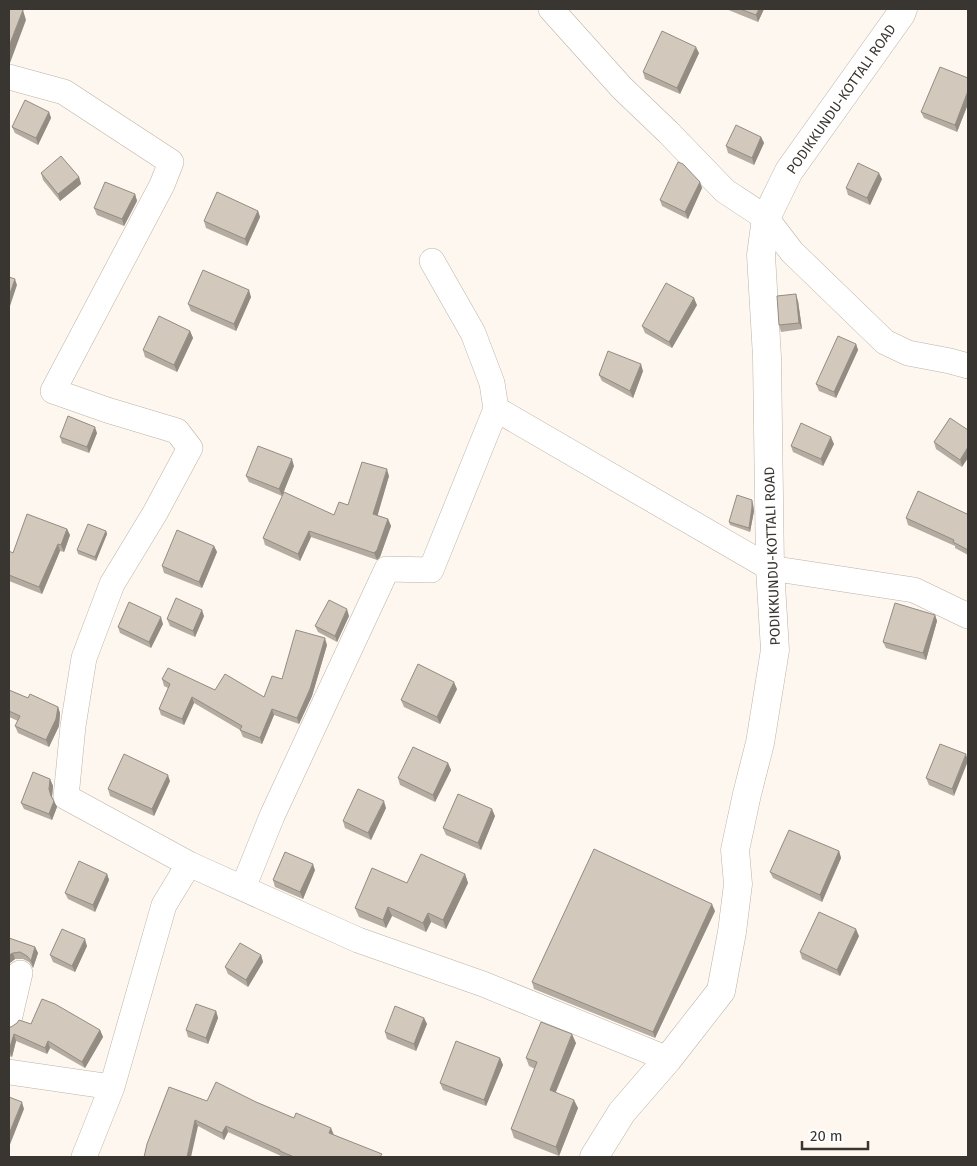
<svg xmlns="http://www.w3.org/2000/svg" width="977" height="1166" font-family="'Fira Sans',sans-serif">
	<rect width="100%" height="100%" fill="#fef7ef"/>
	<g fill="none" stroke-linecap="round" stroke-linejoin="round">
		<!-- minor casing -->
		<g stroke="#bdb2a6" stroke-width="26">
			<path id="minor" d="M 551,9 L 622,88 L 668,132 L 725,191 L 766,218 L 792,252 L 885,342 L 908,353 L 950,361 L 968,366
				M 9,77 L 64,92 L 171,162 L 162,185 L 53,391 L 107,410 L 177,431 L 190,448 L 155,513 L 112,584 L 84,658 L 73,726 L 66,797 L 189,864
				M 496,409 L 770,568 L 914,590 L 968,616
				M 243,888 L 272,816 L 387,569 L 431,570 L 496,409 L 492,383 L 473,333 L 432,261
				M 9,1020 L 20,973
				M 9,1072 L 112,1087
				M 84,1157 L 112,1087 L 164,905 L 189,864 L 358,940 L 483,984 L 668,1059"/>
		</g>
		<!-- secondary casing -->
		<g stroke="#bdb2a6" stroke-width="29">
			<path id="secondary" d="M 594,1157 L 622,1112 L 668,1059 L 721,991 L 732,932 L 738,884 L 735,850 L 747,794 L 760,743 L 775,650 L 770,568 L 767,357 L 761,255 L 766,218 L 789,171 L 901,14 L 903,9"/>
		</g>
		<!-- minor -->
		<use href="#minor" stroke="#fff" stroke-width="25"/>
		<!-- secondary -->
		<use href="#secondary" stroke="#fff" stroke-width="28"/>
	</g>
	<!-- wall -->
	<path fill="#b5aca1" d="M 726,9 L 764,9 L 758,22 Z
		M 699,53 L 680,94 L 645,79 L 643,72 Z
		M 968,78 L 968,104 L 957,132 L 924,118 L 921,112 Z
		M 49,112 L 51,118 L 38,145 L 15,133 L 12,127 Z
		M 761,137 L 764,143 L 754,165 L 728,153 L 726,146 Z
		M 41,173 L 79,177 L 81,184 L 60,201 L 43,180 Z
		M 882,179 L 870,205 L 848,195 L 846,188 Z
		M 700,182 L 702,188 L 688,219 L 662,206 L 660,200 Z
		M 135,194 L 137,201 L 124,226 L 97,215 L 94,208 Z
		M 258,211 L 260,217 L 247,246 L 206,228 L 204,221 Z
		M 251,297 L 236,331 L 191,311 L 188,304 Z
		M 798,301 L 802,329 L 781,332 L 779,325 Z
		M 697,305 L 672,348 L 645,333 L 642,326 Z
		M 190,331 L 193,338 L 177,372 L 145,357 L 143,350 Z
		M 856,344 L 858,350 L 836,398 L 819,391 L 816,384 Z
		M 643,371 L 633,398 L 602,381 L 599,375 Z
		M 950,418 L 962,467 L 936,449 L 934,442 Z
		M 97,433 L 89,453 L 62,443 L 60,437 Z
		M 834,444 L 823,466 L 793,452 L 791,446 Z
		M 294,466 L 282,496 L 249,482 L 246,476 Z
		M 389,476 L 377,515 L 388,519 L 391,526 L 380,557 L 377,560 L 311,537 L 300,561 L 265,545 L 263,538 L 334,515 Z
		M 753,504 L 754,511 L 750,532 L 730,525 L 729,522 Z
		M 968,512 L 968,555 L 955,548 L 955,546 L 908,525 L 906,518 L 967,514 Z
		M 67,529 L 70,535 L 64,552 L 60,551 L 42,594 L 9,581 L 9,551 L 13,553 Z
		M 106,531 L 107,534 L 96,561 L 78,554 L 77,550 Z
		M 214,546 L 217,552 L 202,588 L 164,573 L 162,566 Z
		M 935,615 L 937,621 L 926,660 L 886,648 L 883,642 Z
		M 204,616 L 195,637 L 170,626 L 167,619 Z
		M 349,616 L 337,642 L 318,632 L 315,626 Z
		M 163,624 L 151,648 L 120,633 L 118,627 Z
		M 327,645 L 312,696 L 299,724 L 274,715 L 262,744 L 243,737 L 240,730 L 194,703 L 184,725 L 161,715 L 159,709 L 168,688 L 164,686 L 162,679 L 215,690 L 264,697 L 282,679 Z
		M 457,689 L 440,724 L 404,707 L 401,700 Z
		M 9,690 L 28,698 L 58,707 L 60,713 L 59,726 L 49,747 L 18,733 L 15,726 L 18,721 L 9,717 Z
		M 940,744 L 954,796 L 929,785 L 926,778 Z
		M 448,763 L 451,770 L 435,802 L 400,785 L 398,778 Z
		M 50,779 L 53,786 L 52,798 L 57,807 L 52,820 L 24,809 L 21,803 Z
		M 170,781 L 154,816 L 110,796 L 108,789 Z
		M 386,808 L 371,840 L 345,828 L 343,821 Z
		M 495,816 L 481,850 L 446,835 L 443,828 Z
		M 839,851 L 841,858 L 822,902 L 773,878 L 770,872 Z
		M 315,870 L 303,899 L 275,887 L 273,880 Z
		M 107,874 L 109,880 L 95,912 L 68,899 L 65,893 Z
		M 465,874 L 468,883 L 446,929 L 431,922 L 426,932 L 392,916 L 386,928 L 359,917 L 355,908 L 407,883 Z
		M 715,911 L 655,1038 L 534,989 L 532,982 Z
		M 859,936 L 840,976 L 802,959 L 800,952 Z
		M 9,938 L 35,947 L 38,953 L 33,968 L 29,962 L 23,959 L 15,959 L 10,963 Z
		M 87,946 L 75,972 L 53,962 L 50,955 Z
		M 261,955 L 263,962 L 248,987 L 228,974 L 225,967 Z
		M 216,1011 L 218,1018 L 208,1044 L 188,1037 L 186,1030 Z
		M 424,1018 L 427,1024 L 416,1051 L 387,1039 L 385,1032 Z
		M 31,1024 L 100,1030 L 103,1037 L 85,1068 L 50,1048 L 47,1054 L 16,1041 L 12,1057 L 9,1056 L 9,1027 Z
		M 576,1043 L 555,1092 L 578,1108 L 559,1156 L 514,1138 L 511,1129 L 535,1069 L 529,1066 L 526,1058 Z
		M 500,1058 L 503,1065 L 486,1106 L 443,1090 L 440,1083 Z
		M 207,1101 L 256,1102 L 334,1135 L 383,1157 L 282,1157 L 281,1156 L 228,1132 L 224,1140 L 198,1126 L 144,1157 Z"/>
	<!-- shaded-wall -->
	<path fill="#938c83" d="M 759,9 L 764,9 L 758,22 L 756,15 Z
		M 23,10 L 26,20 L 10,63 L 9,61 L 9,46 Z
		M 696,47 L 699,53 L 680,94 L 677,88 Z
		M 968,91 L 968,104 L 957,132 L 955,125 Z
		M 49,112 L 51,118 L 38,145 L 36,138 Z
		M 761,137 L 764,143 L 754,165 L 752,158 Z
		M 879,173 L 882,179 L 870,205 L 867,198 Z
		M 79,177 L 81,184 L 60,201 L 58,194 Z
		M 700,182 L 702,188 L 688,219 L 685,212 Z
		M 135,194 L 137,201 L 124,226 L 122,219 Z
		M 258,211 L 260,217 L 247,246 L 245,239 Z
		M 15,279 L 17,285 L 10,306 L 9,303 L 9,296 Z
		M 249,290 L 251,297 L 236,331 L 234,324 Z
		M 796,294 L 798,301 L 802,329 L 799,323 Z
		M 694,298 L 697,305 L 672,348 L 669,342 Z
		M 190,331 L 193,338 L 177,372 L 174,365 Z
		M 856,344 L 858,350 L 836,398 L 834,392 Z
		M 641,364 L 643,371 L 633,398 L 630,391 Z
		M 95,427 L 97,433 L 89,453 L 87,447 Z
		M 831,437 L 834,444 L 823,466 L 821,459 Z
		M 968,447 L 968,458 L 962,467 L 960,460 Z
		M 292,459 L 294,466 L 282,496 L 279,489 Z
		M 387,469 L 389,476 L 376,521 L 373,514 Z
		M 752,500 L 753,504 L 754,511 L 750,532 L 749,528 Z
		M 388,519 L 391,526 L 380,557 L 377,560 L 374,553 Z
		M 67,529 L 70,535 L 64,552 L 61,545 Z
		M 106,531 L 107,534 L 96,561 L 95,557 Z
		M 309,531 L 311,537 L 300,561 L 298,554 Z
		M 58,544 L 60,551 L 42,594 L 39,587 Z
		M 214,546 L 217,552 L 202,588 L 199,582 Z
		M 347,609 L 349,616 L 337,642 L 335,636 Z
		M 202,610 L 204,616 L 195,637 L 193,631 Z
		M 935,615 L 937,621 L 926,660 L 923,653 Z
		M 161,617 L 163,624 L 151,648 L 149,642 Z
		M 325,638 L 327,645 L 312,696 L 299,724 L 297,718 Z
		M 454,682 L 457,689 L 440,724 L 437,717 Z
		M 192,697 L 194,703 L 184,725 L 182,719 Z
		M 58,707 L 60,713 L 59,726 L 49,747 L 46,740 Z
		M 272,709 L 274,715 L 262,744 L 260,738 Z
		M 966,754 L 968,761 L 954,796 L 952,789 Z
		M 448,763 L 451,770 L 435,802 L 433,795 Z
		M 168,775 L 170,781 L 154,816 L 152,809 Z
		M 50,779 L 53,786 L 52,796 L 53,803 L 49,789 Z
		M 54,801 L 57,807 L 52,820 L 49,814 Z
		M 384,801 L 386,808 L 371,840 L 368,833 Z
		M 492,809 L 495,816 L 481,850 L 478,843 Z
		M 839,851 L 841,858 L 822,902 L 820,895 Z
		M 313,864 L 315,870 L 303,899 L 300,892 Z
		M 107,874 L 109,880 L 95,912 L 93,905 Z
		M 465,874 L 468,883 L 446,929 L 443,920 Z
		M 712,904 L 715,911 L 655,1038 L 653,1032 Z
		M 388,907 L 392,916 L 386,928 L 383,920 Z
		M 428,913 L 431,922 L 426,932 L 423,923 Z
		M 856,929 L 859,936 L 840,976 L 837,970 Z
		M 85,939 L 87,946 L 75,972 L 72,966 Z
		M 35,947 L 38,953 L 33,968 L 31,961 Z
		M 13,953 L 15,959 L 10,963 L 9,965 L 9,955 Z
		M 261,955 L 263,962 L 248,987 L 246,980 Z
		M 216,1011 L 218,1018 L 208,1044 L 206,1038 Z
		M 424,1018 L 427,1024 L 416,1051 L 414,1044 Z
		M 100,1030 L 103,1037 L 85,1068 L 82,1062 Z
		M 14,1034 L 16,1041 L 12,1057 L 9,1050 Z
		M 572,1034 L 576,1043 L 553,1099 L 550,1090 Z
		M 48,1041 L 50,1048 L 47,1054 L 45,1048 Z
		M 500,1058 L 503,1065 L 486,1106 L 484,1100 Z
		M 574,1100 L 578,1108 L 559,1156 L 556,1147 Z
		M 22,1102 L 24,1109 L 9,1147 L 9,1134 Z
		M 195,1120 L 198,1126 L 191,1157 L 187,1157 Z
		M 226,1126 L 228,1132 L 224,1140 L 222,1133 Z
		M 331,1128 L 334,1135 L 329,1133 Z"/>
	<!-- building -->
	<path fill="#d2c8bb" stroke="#938c83" d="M 9,9 L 20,9 L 23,10 L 9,46 Z
		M 740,9 L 759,9 L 756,15 Z
		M 662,31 L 696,47 L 677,88 L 643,72 Z
		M 940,67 L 968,78 L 968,91 L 955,125 L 921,112 Z
		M 25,100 L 49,112 L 36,138 L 12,127 Z
		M 736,125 L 761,137 L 752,158 L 726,146 Z
		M 61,156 L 79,177 L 58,194 L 41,173 Z
		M 678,162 L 683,164 L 700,182 L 685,212 L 660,200 Z
		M 858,163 L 879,173 L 867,198 L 846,188 Z
		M 105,182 L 135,194 L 122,219 L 94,208 Z
		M 217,192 L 258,211 L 245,239 L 204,221 Z
		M 203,270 L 249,290 L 234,324 L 188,304 Z
		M 9,277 L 15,279 L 9,296 Z
		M 666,283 L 694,298 L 669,342 L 642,326 Z
		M 796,294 L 799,323 L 779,325 L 777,296 Z
		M 159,316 L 190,331 L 174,365 L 143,350 Z
		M 838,336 L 856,344 L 834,392 L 816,384 Z
		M 608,351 L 641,364 L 630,391 L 599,375 Z
		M 68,416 L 95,427 L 87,447 L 60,437 Z
		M 950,418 L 968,430 L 968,447 L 960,460 L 934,442 Z
		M 801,423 L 831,437 L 821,459 L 791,446 Z
		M 258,446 L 292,459 L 279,489 L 246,476 Z
		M 362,462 L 387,469 L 373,514 L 388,519 L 377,550 L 374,553 L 309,531 L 298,554 L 263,538 L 284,492 L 334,515 L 339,502 L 348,505 Z
		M 918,491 L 967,514 L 968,512 L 968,550 L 953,542 L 954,540 L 906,518 Z
		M 737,495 L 752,500 L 752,507 L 749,528 L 729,522 Z
		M 27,514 L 67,529 L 61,545 L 58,544 L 39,587 L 9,575 L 9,551 L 13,553 Z
		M 88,524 L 106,531 L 95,557 L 77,550 Z
		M 177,530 L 214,546 L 199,582 L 162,566 Z
		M 176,598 L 202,610 L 193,631 L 167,619 Z
		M 329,600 L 347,609 L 335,636 L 315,626 Z
		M 129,602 L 161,617 L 149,642 L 118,627 Z
		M 895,603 L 935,615 L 923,653 L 883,642 Z
		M 296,630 L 325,638 L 310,689 L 297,718 L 272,709 L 260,738 L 240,730 L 242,726 L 192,697 L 182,719 L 159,709 L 170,684 L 162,679 L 168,668 L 215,690 L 225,674 L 264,697 L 272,676 L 282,679 Z
		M 418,664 L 454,682 L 437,717 L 401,700 Z
		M 9,690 L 28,698 L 30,694 L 58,707 L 56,719 L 46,740 L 15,726 L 20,716 L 9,711 Z
		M 940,744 L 966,754 L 952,789 L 926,778 Z
		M 413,747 L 448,763 L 433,795 L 398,778 Z
		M 124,754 L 168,775 L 152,809 L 108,789 Z
		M 33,772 L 50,779 L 49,789 L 51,796 L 54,801 L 49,814 L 21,803 Z
		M 358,789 L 384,801 L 368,833 L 343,821 Z
		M 458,794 L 492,809 L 478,843 L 443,828 Z
		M 789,830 L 839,851 L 820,895 L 770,872 Z
		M 594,849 L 712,904 L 653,1032 L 532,982 Z
		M 285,852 L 313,864 L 300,892 L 273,880 Z
		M 421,854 L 465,874 L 443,920 L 428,913 L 423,923 L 388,907 L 383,920 L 355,908 L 372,868 L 407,883 Z
		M 79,861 L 107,874 L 93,905 L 65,893 Z
		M 819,912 L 856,929 L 837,970 L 800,952 Z
		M 62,929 L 85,939 L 72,966 L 50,955 Z
		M 9,938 L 35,947 L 31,961 L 27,956 L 20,952 L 13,953 L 9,955 Z
		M 240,943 L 261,955 L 246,980 L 225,967 Z
		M 42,999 L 55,1004 L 100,1030 L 82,1062 L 48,1041 L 45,1048 L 14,1034 L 9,1050 L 9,1027 L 11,1027 L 17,1023 L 19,1020 L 31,1024 Z
		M 196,1004 L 216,1011 L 206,1038 L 186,1030 Z
		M 395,1006 L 424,1018 L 414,1044 L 385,1032 Z
		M 541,1022 L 572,1034 L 550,1090 L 574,1100 L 556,1147 L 511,1129 L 537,1062 L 526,1058 Z
		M 456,1041 L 500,1058 L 484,1100 L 440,1083 Z
		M 216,1082 L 256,1102 L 294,1118 L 296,1113 L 331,1128 L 329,1133 L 382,1154 L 380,1157 L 294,1157 L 280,1151 L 280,1150 L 226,1126 L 222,1133 L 195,1120 L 187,1157 L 144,1157 L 147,1144 L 169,1087 L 207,1101 Z
		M 9,1097 L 22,1102 L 9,1134 Z"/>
	<g text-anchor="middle" stroke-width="4" stroke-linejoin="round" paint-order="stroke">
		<!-- street labels -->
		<g font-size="14" fill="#393530" stroke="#fff">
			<text transform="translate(841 99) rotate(-55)" y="5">PODIKKUNDU-KOTTALI ROAD</text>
			<text transform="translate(772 556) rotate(-92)" y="5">PODIKKUNDU-KOTTALI ROAD</text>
		</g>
	</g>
	<!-- border -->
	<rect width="977" height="1166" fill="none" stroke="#393530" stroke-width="20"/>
	<!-- scale -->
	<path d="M802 1141v8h66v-8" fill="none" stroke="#393530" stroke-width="2.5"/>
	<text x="810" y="1141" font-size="15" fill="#393530" stroke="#ffffff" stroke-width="4" paint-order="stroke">20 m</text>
</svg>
